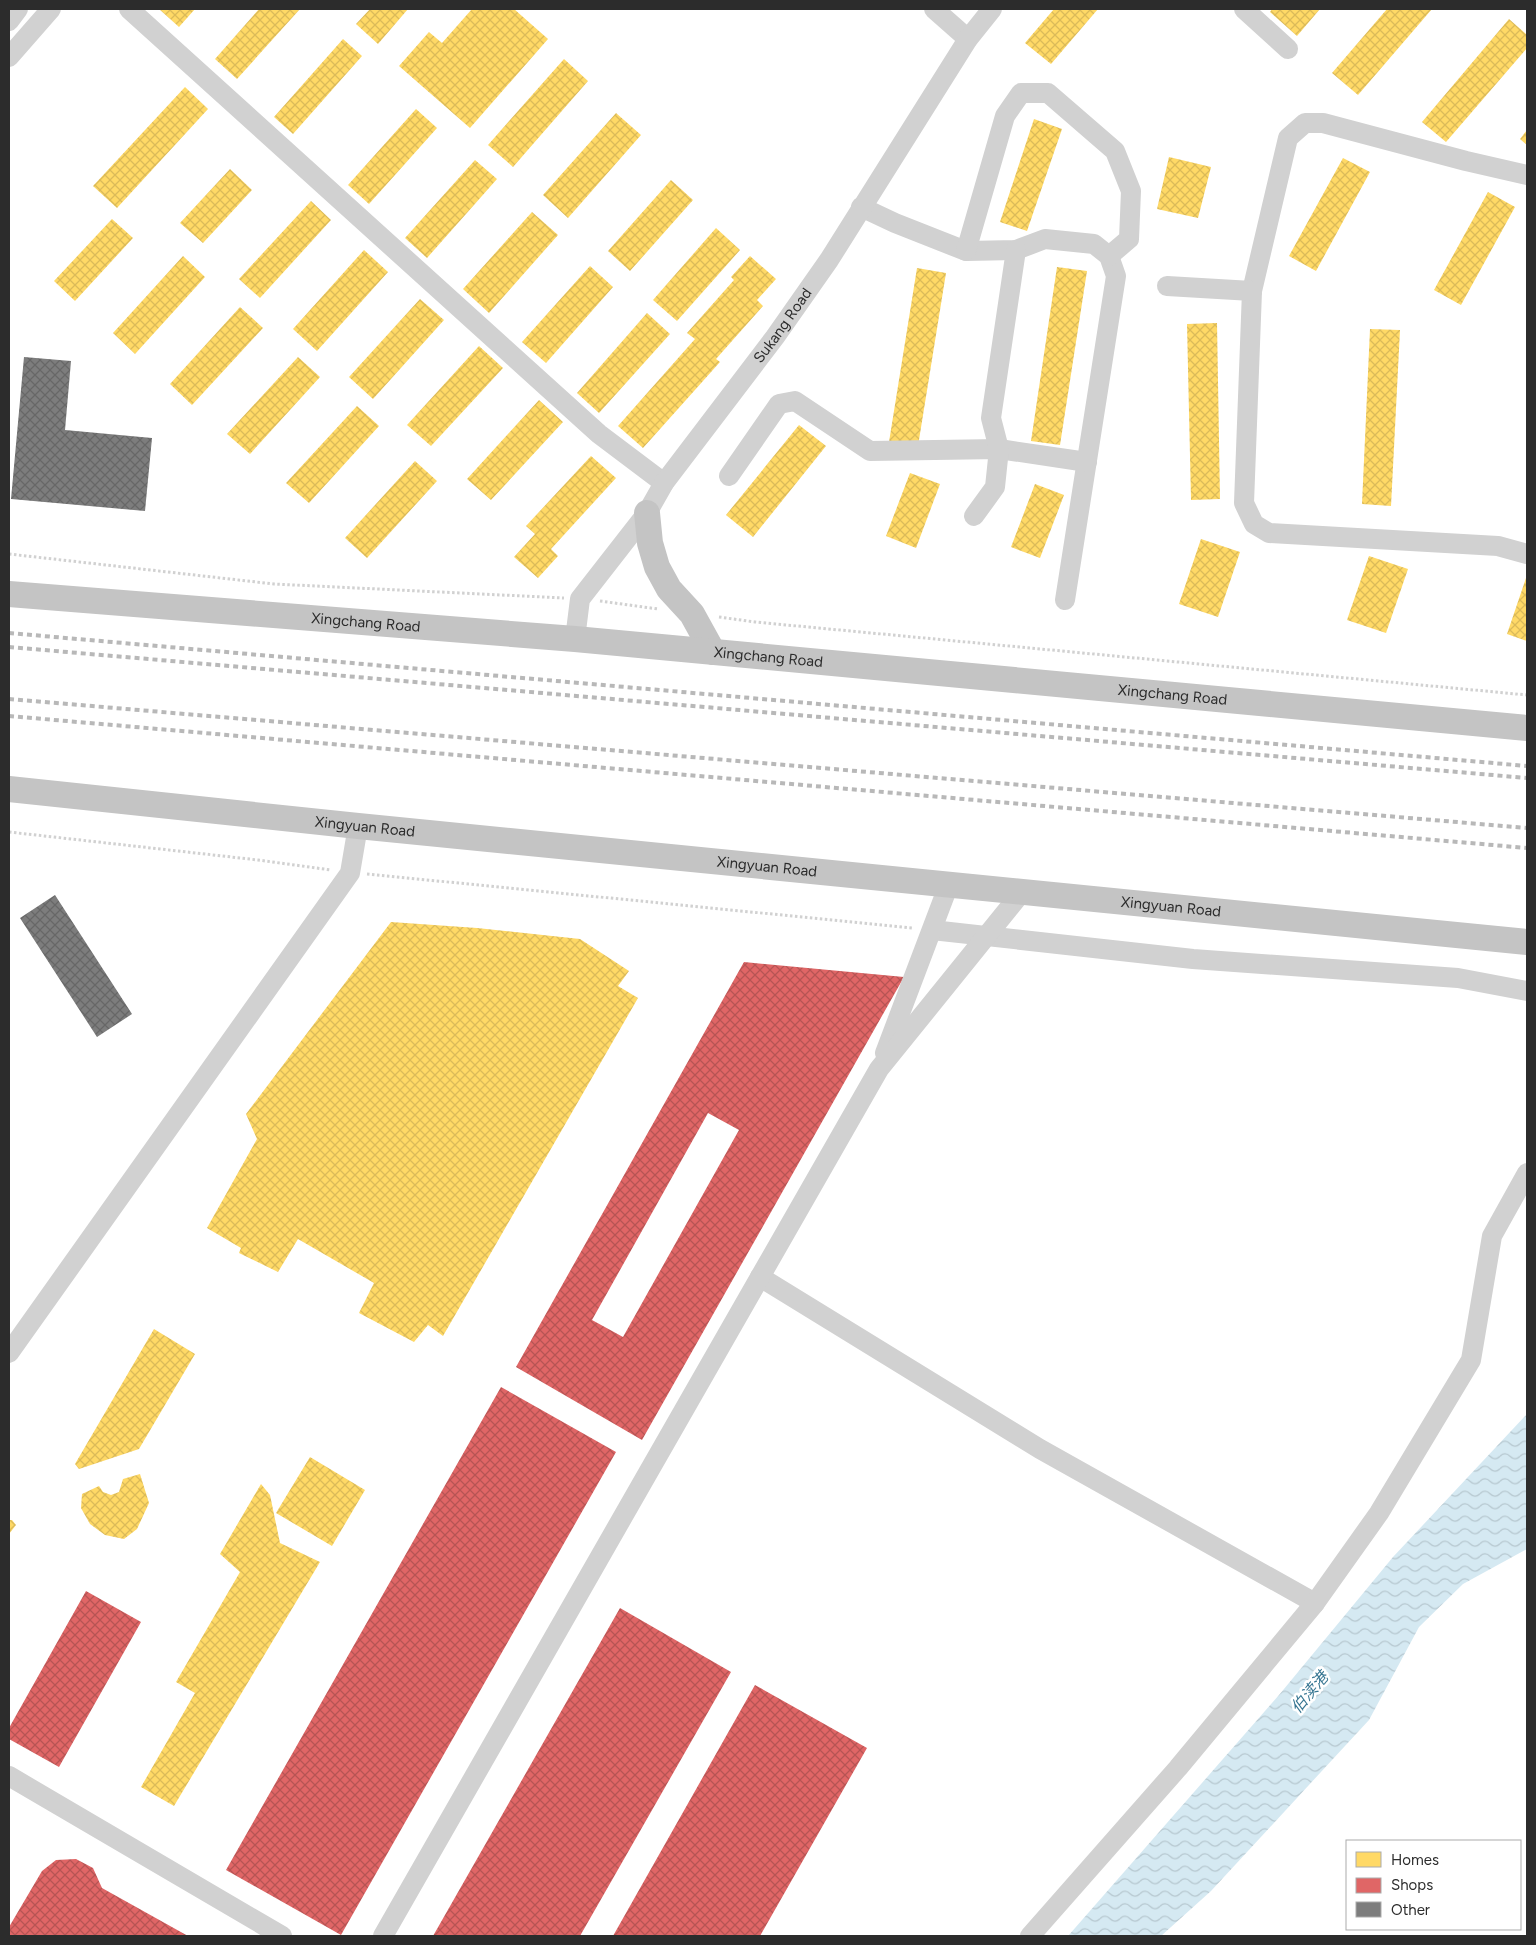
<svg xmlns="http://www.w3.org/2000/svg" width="1536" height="1945" font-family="Figtree,'Noto Sans SC',sans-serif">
	<defs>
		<pattern id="water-waves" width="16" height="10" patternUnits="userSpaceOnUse" patternTransform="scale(1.25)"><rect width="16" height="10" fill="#d5e9f2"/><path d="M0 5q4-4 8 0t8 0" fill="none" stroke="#b7c8d0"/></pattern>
		<pattern id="homes-cross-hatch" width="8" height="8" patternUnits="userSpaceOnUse" patternTransform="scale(1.25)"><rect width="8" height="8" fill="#ffd966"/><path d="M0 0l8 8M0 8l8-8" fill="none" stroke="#dbba59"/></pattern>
		<pattern id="shops-cross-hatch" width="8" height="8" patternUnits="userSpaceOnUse" patternTransform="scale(1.25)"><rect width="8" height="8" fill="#e06666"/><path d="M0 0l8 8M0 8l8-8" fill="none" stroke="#b65454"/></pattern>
		<pattern id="building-cross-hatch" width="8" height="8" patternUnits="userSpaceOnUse" patternTransform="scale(1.25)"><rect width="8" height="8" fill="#7d7d7d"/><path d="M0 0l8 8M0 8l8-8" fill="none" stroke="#676767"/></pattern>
	</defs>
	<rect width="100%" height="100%" fill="#fff"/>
	<!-- water -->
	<path fill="url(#water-waves)" d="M 1527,1414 L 1527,1549 L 1463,1584 L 1419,1627 L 1369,1720 L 1211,1891 L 1161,1936 L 1068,1936 L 1279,1695 L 1393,1557 Z"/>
	<!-- homes -->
	<path fill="url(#homes-cross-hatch)" d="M 159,9 L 195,9 L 179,27 Z
		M 259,9 L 300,9 L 237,79 L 215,59 Z
		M 370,9 L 408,9 L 378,44 L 356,24 Z
		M 472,9 L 514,9 L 548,39 L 470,128 L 399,66 L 429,32 L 442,43 Z
		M 1054,9 L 1098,9 L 1051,64 L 1025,43 Z
		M 1272,9 L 1320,9 L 1297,36 L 1270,12 Z
		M 1387,9 L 1432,9 L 1358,95 L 1332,73 Z
		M 1509,19 L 1527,35 L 1527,48 L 1446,142 L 1422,122 Z
		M 343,39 L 362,56 L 293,134 L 274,117 Z
		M 564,59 L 588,81 L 513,167 L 488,145 Z
		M 185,87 L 208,109 L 117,208 L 93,186 Z
		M 416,109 L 437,128 L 369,204 L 348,185 Z
		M 616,113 L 641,135 L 568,218 L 543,195 Z
		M 1034,119 L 1062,129 L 1027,231 L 1000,222 Z
		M 1527,130 L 1527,145 L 1520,139 Z
		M 1169,157 L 1211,167 L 1198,218 L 1157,209 Z
		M 1343,158 L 1370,172 L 1316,271 L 1289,256 Z
		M 475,160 L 497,179 L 427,258 L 405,238 Z
		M 230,169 L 252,190 L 203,243 L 180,223 Z
		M 671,180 L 693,200 L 630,271 L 608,251 Z
		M 1488,192 L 1515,207 L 1461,305 L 1434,290 Z
		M 311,201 L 331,220 L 260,298 L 239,279 Z
		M 532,212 L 558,235 L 489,313 L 463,289 Z
		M 112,219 L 133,238 L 75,301 L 54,281 Z
		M 716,228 L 740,250 L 677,321 L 653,300 Z
		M 364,250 L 388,272 L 317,351 L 293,329 Z
		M 183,256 L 205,277 L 135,354 L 113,333 Z
		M 750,256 L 776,279 L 757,300 L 763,306 L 716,359 L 720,362 L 643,448 L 618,426 L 695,339 L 687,333 L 734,280 L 731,277 Z
		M 590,266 L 613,287 L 546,363 L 522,342 Z
		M 1057,267 L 1087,271 L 1060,445 L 1031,441 Z
		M 917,268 L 946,273 L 918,446 L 889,442 Z
		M 420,299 L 444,320 L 373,399 L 349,377 Z
		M 240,307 L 263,328 L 192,405 L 170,384 Z
		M 647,313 L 670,334 L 599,413 L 577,393 Z
		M 1217,323 L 1220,499 L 1191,500 L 1187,324 Z
		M 1370,329 L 1400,330 L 1391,506 L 1362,504 Z
		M 479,346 L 503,368 L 431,446 L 407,425 Z
		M 298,357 L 320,377 L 250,454 L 227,434 Z
		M 539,400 L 563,422 L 491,500 L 467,479 Z
		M 357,406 L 379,426 L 309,503 L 286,483 Z
		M 799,425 L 826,446 L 753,537 L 726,515 Z
		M 591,456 L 616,478 L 551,549 L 558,556 L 538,578 L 514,557 L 535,534 L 526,526 Z
		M 415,461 L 437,481 L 367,558 L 345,538 Z
		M 910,473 L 940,484 L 916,548 L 886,536 Z
		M 1035,484 L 1064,495 L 1040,558 L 1011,547 Z
		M 1201,539 L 1240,552 L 1218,617 L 1179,604 Z
		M 1369,556 L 1408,569 L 1386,633 L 1347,620 Z
		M 1527,575 L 1527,641 L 1507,634 Z
		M 391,922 L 477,928 L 580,939 L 629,971 L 618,986 L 638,998 L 443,1336 L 428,1325 L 414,1342 L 359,1313 L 374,1283 L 298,1239 L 278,1272 L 239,1253 L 241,1248 L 207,1228 L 257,1139 L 246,1114 Z
		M 154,1329 L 195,1354 L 139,1449 L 79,1469 L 75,1464 Z
		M 310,1457 L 365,1490 L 332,1546 L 276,1513 Z
		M 140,1474 L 149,1503 L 137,1529 L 124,1539 L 105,1535 L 90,1524 L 81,1508 L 82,1494 L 99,1486 L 103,1492 L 111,1495 L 119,1492 L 123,1479 Z
		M 261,1484 L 270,1495 L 280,1543 L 320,1562 L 174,1806 L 141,1787 L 195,1693 L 176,1682 L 240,1572 L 220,1554 Z
		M 9,1520 L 12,1520 L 16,1525 L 9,1534 Z"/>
	<!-- shops -->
	<path fill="url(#shops-cross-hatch)" fill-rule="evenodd" d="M 744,962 L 904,977 L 642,1440 L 516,1367 ZM 708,1113 L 739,1130 L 623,1337 L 592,1320 Z
		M 501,1387 L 616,1452 L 341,1935 L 226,1870 Z
		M 86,1591 L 141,1622 L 59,1767 L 9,1739 L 9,1728 Z
		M 620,1608 L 731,1672 L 580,1936 L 433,1936 Z
		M 755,1685 L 867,1748 L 760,1936 L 613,1936 Z
		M 76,1859 L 93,1868 L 102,1888 L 188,1936 L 9,1936 L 9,1927 L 42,1871 L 56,1860 Z"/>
	<!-- building -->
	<path fill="url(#building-cross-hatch)" d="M 24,357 L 71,361 L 65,430 L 152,438 L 145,511 L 11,499 Z
		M 55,895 L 132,1014 L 97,1037 L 20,918 Z"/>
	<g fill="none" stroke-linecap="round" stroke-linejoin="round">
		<!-- path -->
		<path stroke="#d1d1d1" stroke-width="3" stroke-dasharray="2.5 2.5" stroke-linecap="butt" d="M 9,554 L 274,584 L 564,598
			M 600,601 L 658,609
			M 719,617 L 755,622 L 1527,695
			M 9,832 L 258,860 L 331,870
			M 367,874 L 913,928"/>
		<!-- minor -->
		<g stroke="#d1d1d1" stroke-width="20">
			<path d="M 129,9 L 599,434 L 664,483"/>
			<path d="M 934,9 L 968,39"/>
			<path d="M 1244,9 L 1288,49"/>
			<path d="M 9,21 L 18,9"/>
			<path d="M 9,57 L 51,9"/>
			<path d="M 1527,175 L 1466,161 L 1323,123 L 1305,123 L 1288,138 L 1252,291 L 1244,503 L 1254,524 L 1269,533 L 1498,546 L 1527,554"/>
			<path d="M 861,207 L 895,223 L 966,251 L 1016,250 L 1045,239 L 1094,244 L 1109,256 L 1116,276 L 1065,600"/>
			<path d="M 966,251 L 1005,116 L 1021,93 L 1048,93 L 1115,151 L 1131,191 L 1129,239 L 1109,256"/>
			<path d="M 1167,286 L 1252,291"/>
			<path d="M 729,476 L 779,404 L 795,401 L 870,451 L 999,449 L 1087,462"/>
			<path d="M 974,516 L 995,487 L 999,449 L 991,418 L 1016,250"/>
			<path id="s1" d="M 575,639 L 580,599 L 647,513 L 664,483 L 775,337 L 829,260 L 968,39 L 992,9"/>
			<path d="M 932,930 L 1193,959 L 1458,978 L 1527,991"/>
			<path d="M 885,1053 L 949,884"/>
			<path d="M 760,1277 L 1040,1449 L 1315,1603"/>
			<path d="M 9,1353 L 350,873 L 358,826"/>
			<path d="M 9,1776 L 282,1936"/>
			<path d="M 383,1936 L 879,1069 L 1022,892"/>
			<path d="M 1030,1936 L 1178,1768 L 1315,1603 L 1379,1513 L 1471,1360 L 1492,1236 L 1527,1173"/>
		</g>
		<!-- major -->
		<g stroke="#c4c4c4" stroke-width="26">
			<path d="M 647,513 L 650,543 L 657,567 L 669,589 L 692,614 L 713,652"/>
			<path id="s2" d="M 9,594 L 575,639 L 1527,728"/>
			<path id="s3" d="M 9,789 L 358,826 L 1527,942"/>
		</g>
		<!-- rail -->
		<path stroke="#b8b8b8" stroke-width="4" stroke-dasharray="5 4" stroke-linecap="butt" d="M 9,633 L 1527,766
			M 9,647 L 1527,778
			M 9,699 L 1527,828
			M 9,716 L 1527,848"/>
	</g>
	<g text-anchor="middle" stroke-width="5" stroke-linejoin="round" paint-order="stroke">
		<!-- street labels -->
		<g font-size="15" fill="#2c2c2c" stroke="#fff">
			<text dy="5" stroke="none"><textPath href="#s1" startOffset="381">Sukang Road</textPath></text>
			<text dy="5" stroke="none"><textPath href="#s2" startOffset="358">Xingchang Road</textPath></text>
			<text dy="5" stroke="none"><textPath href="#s2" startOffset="762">Xingchang Road</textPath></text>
			<text dy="5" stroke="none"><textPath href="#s2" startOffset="1168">Xingchang Road</textPath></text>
			<text dy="5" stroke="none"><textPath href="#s3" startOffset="358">Xingyuan Road</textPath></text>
			<text dy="5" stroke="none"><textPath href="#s3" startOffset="762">Xingyuan Road</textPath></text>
			<text dy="5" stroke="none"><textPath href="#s3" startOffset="1168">Xingyuan Road</textPath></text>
		</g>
		<!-- water labels -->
		<g font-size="16" font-style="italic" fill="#377692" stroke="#fff">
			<text transform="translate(1309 1692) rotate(-50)" y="6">伯渎港</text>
		</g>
	</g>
	<!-- border -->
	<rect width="1536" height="1945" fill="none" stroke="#2c2c2c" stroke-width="20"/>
	<!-- legend -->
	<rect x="1346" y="1840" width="175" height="90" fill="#ffffff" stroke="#ababab"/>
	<rect x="1356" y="1852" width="25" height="15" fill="#ffd966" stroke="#ababab"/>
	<text x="1391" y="1865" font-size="15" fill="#2c2c2c">Homes</text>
	<rect x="1356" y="1878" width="25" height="15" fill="#e06666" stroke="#ababab"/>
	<text x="1391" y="1890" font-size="15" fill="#2c2c2c">Shops</text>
	<rect x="1356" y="1902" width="25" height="15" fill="#7d7d7d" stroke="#ababab"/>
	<text x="1391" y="1915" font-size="15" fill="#2c2c2c">Other</text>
</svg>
